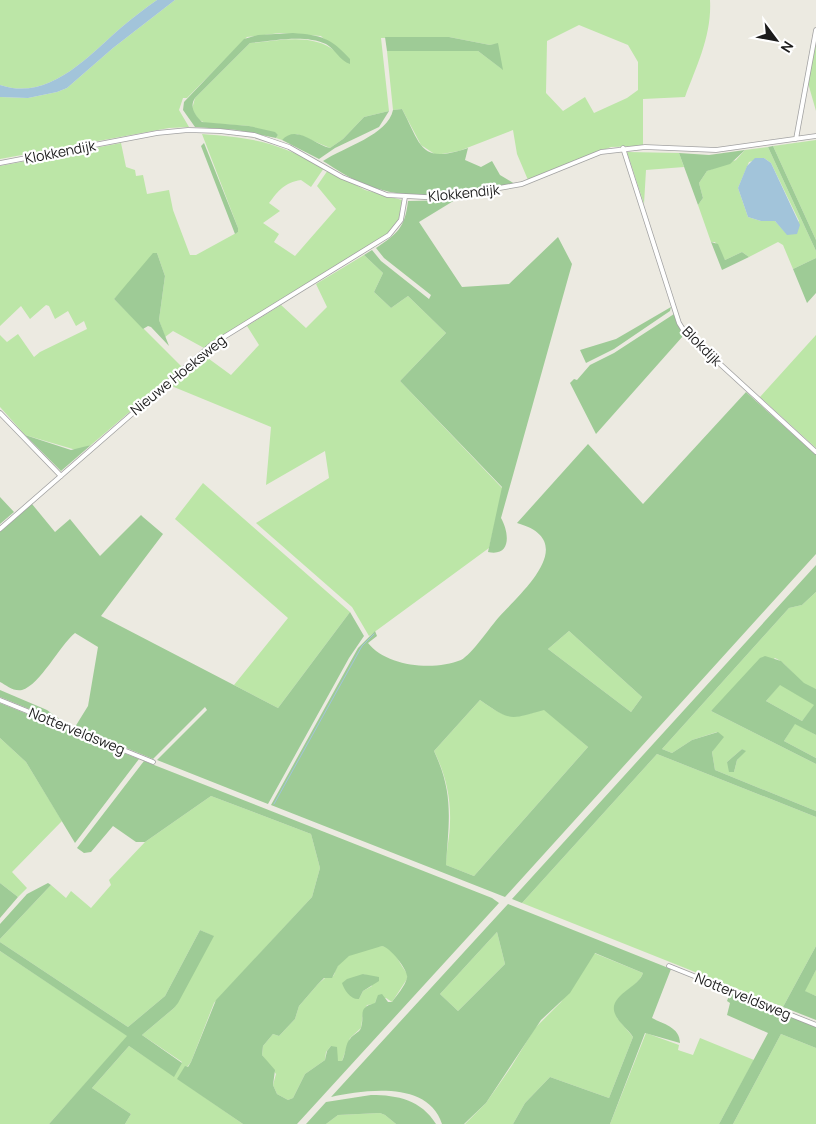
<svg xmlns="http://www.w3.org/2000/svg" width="816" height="1124" font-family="Manrope,sans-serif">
	<rect width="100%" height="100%" fill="#eceae1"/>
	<!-- grass -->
	<path fill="#bce6a7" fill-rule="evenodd" d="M 0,0 L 157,0 C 145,8 134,17 123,26 C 89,55 50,102 0,85 Z
		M 175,0 L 710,0 C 712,35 697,65 685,97 L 643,99 L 643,146 L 611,147 L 528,180 L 517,154 L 513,130 L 459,151 L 436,155 L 421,145 L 402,109 L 393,110 L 387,51 L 478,51 L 502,69 L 497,44 L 490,45 L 449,37 L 381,38 L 389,111 L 364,117 L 343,139 L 330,148 L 297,134 L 282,140 L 276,138 L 278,135 L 249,126 L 205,123 L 198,119 L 192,109 L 195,98 L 250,43 C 279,41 313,32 336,52 L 321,36 L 280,33 L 247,37 L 187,98 L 183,98 L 179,110 L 189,127 L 169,128 L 0,159 L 0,97 L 28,98 L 57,92 L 67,88 L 113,48 ZM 579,25 L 628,45 L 638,62 L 638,90 L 627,98 L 594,113 L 585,97 L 563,111 L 546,93 L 547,41 Z
		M 816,38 L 816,111 L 808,83 Z
		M 202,134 C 255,138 277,142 324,168 L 311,187 L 301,180 C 284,183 279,190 269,203 L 280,211 L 263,223 L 279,234 L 274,242 L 295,256 L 336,209 L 317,186 L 328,170 L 365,190 L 402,200 L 398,223 L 388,234 L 204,348 L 173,331 L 165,337 L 159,320 L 165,276 L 157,253 L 114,299 L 182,367 L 91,445 L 76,450 L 25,435 L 0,407 L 0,335 L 7,342 L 18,334 L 34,357 L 40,352 L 87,329 L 84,321 L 76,326 L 68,311 L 55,319 L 49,306 L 46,305 L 30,319 L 21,306 L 0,326 L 0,166 L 121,143 L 126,167 L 135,170 L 136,176 L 143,175 L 147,194 L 169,190 L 173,210 L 190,255 L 196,255 L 238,232 L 238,228 Z
		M 816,140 L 816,240 L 773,146 Z
		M 768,147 L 816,251 L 816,258 L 793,269 L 783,245 L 778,242 L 749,257 L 742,252 L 725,260 L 715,242 L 711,242 L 698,205 L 703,198 L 699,183 L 707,171 L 736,160 L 745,150 ZM 764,158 L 771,163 L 799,221 L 785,232 L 775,221 L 761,221 L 748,217 L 738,188 L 749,162 Z
		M 627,152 L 679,153 L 684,167 L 646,170 L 644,204 Z
		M 364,255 L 383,273 L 374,292 L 391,308 L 408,296 L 446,333 L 400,381 L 503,489 L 489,548 L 369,636 L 352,607 L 256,523 L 329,478 L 325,451 L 266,485 L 271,427 L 169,385 L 205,356 L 231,375 L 259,345 L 247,326 L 281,305 L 306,328 L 327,307 L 316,284 Z
		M 816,335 L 816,448 L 760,397 Z
		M 203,483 L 350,612 L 278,708 L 234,685 L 288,618 L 175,519 Z
		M 816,592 L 816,689 C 799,687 791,665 775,658 L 711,711 L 816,764 L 816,811 L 715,770 L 712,752 L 719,741 L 717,732 L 692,740 L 672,753 L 662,749 L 789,608 L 802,605 ZM 742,749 L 745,751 L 737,760 L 734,772 L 727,762 Z
		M 569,631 L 642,697 L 631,712 L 548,649 Z
		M 780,684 L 815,705 L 802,721 L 766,701 Z
		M 480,700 C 507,719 511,720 544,709 L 588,747 L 474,876 L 446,865 C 446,851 450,836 450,822 C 451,797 445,773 434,751 Z
		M 795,723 L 816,735 L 816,758 L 784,741 Z
		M 0,738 L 26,762 L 62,821 L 12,872 L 27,888 L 18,897 L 0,883 Z
		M 657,754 L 816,817 L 816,946 L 783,1007 L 522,903 Z
		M 211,796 L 311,834 L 320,868 L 312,897 L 214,1003 L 191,1062 L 178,1079 L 243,1124 L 125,1124 L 131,1114 L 92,1088 L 129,1046 L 174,1076 L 182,1062 L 142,1035 L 174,1008 L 213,936 L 200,930 L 165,996 L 128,1027 L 0,942 L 0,939 L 51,885 L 66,898 L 71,891 L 91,908 L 111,885 L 109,880 L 145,842 Z
		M 497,932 L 505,964 L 458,1011 L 440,994 Z
		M 382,946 C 395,948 399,964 407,973 L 407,979 L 392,1002 L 386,998 L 376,1000 L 375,1004 L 367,1005 L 363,1013 L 361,1028 L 350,1038 L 342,1061 L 338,1061 L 331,1046 L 326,1052 L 325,1060 L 305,1074 L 293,1098 L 288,1100 L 277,1094 L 273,1085 L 276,1074 L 262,1055 L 263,1046 L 273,1034 L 279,1036 L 295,1019 L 299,1006 L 318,984 L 325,978 L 331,978 L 334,975 C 339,954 363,949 382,946 ZM 363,974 L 369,976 L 372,986 L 363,991 L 359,999 Z
		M 0,951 L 128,1036 L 49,1124 L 0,1124 Z
		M 594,953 L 643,973 C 639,985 623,991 616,1002 L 617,1018 L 633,1037 L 609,1098 L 550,1077 L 525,1103 L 513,1124 L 465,1124 L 486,1103 L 511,1067 L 535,1028 L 561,1002 Z
		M 816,970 L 816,996 L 804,991 Z
		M 646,1033 L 679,1045 L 678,1050 L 693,1055 L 700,1038 L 754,1060 L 719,1124 L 610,1124 Z
		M 781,1034 L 816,1048 L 816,1124 L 733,1124 Z
		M 380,1113 L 385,1115 L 396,1124 L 326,1124 L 338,1115 Z"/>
	<!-- forest -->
	<path fill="#9ecb96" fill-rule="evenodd" d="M 293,33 C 321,35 331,38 350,59 L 350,64 C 340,61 335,49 326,44 C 304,34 273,41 250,43 L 195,98 C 189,107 195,115 202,122 L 249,126 L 275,132 L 278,135 L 276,138 L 237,130 L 195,127 L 183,110 L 184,102 L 244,39 L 258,35 Z
		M 385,37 L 449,37 L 490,45 L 498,43 L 503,70 L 478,51 L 387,51 Z
		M 402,109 C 422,147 420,164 468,148 L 465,160 L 481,167 L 492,161 L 500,175 L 515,184 C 466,193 415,204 367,185 C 351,179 337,170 323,161 C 344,147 388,135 393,110 Z
		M 389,111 L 379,127 L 335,148 L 319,159 L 282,140 C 296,124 314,144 330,148 L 343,139 L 364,117 Z
		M 204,143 L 238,228 L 238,232 L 235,234 L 201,146 Z
		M 773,146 L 816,240 L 816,251 L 768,147 Z
		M 745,150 L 730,164 L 707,171 L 699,183 L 703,198 L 698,205 L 679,153 L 709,155 Z
		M 455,200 L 419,222 L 462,287 L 509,284 L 558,237 L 572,264 L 501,518 C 509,532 512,557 488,552 L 502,487 L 400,381 L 446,333 L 408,296 L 391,308 L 374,292 L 383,273 L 364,255 L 372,250 L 381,261 L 429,299 L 431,295 L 384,258 L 376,248 C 397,234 405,228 408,201 Z
		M 711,242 L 718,244 L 725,260 L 742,252 L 749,257 L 722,270 Z
		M 153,253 L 157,253 L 165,276 L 159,320 L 169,346 L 151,327 L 148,326 L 143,329 L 114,299 Z
		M 816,258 L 816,293 L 807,303 L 793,269 Z
		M 671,307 L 670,311 L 614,349 L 586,363 L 580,350 L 616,339 Z
		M 674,314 L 683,336 L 596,434 L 570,383 L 574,379 L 577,380 L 590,365 L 614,353 Z
		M 746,392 L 816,455 L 816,554 L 505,897 L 271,805 L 358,648 L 375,631 L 377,636 L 368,643 C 387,667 434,671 461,660 C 472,654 490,627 499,617 C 522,592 581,541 517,523 L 588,444 L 643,504 ZM 569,631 L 642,697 L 631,712 L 548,649 ZM 480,700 C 510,721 509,720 544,710 L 588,747 L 474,876 L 446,865 C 449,819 454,794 434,751 Z
		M 25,435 L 71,450 L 91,445 L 61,471 Z
		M 0,497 L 14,512 L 0,524 Z
		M 32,504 L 55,532 L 70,519 L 100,556 L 141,515 L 143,517 L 163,534 L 101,616 L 278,708 L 350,612 L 364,636 L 349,658 L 268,804 L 157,760 L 207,710 L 205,707 L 153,759 L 75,727 L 88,706 L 98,647 L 75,633 C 60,645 40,685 22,690 C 14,692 6,685 0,682 L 0,532 Z
		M 816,565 L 816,592 L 802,605 L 789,608 L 662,749 L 672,753 L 692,740 L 718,732 L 724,737 L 712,752 L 715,770 L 816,811 L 816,817 L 657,754 L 522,903 L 512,899 Z
		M 765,656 L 781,661 L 804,683 L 816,689 L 816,735 L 795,724 L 784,741 L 816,758 L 816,764 L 711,711 L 760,658 ZM 780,685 L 814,705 L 802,721 L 766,701 Z
		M 0,690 L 47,710 L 66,724 L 0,697 Z
		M 0,703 L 139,759 L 75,843 L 26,762 L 0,738 Z
		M 742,749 L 746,751 L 737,760 L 734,772 L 729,772 L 727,762 Z
		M 144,761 L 492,898 L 499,903 L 297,1124 L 243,1124 L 177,1079 L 185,1066 L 188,1067 L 191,1062 L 216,1000 L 312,897 L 320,868 L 311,834 L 211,796 L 145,842 L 136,842 L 113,826 L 91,852 L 84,853 L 77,848 ZM 382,946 C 390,947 409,971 407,978 C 405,986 397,995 392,1002 L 388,1002 L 382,994 L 378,995 L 375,1003 C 357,1008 365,1014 361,1028 C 359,1033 353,1034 350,1039 C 345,1044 346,1054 342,1061 L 338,1061 L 337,1047 L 331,1046 L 327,1051 L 325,1060 L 305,1074 L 293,1098 L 288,1100 L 277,1094 L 273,1085 L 275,1070 L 262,1055 L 263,1046 L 273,1034 L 279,1036 L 295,1019 L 299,1006 L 318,984 L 324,978 L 332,978 L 338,966 L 349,956 Z
		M 0,883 L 18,897 L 0,918 Z
		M 48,883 L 51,885 L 0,939 L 0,924 L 27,894 Z
		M 508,904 L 671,969 L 652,1018 C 663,1024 680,1027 680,1043 L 645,1033 L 610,1124 L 513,1124 L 525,1103 L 550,1077 L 609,1098 L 633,1037 C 629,1030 620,1024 616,1016 C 605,996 639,988 643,973 L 595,953 L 570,993 L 541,1020 L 486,1103 L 464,1124 L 442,1124 C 428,1080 364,1090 331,1097 ZM 497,932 L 505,964 L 458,1011 L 440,994 Z
		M 200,930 L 214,936 L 178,1003 L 174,1008 L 142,1035 L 182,1063 L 174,1077 L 129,1046 L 92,1088 L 131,1114 L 125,1124 L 49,1124 L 127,1036 L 0,951 L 0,942 L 128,1027 L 165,996 Z
		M 816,946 L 816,970 L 805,991 L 816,996 L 816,1020 L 783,1007 Z
		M 363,974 L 379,977 L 379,981 L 363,991 L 359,999 C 351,1000 344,990 342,983 L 347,979 Z
		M 730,993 L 816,1027 L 816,1048 L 781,1034 L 733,1124 L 719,1124 L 768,1033 L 727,1015 L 730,1003 L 727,1001 Z
		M 371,1095 C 398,1095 421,1100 436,1124 L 396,1124 L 385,1115 L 380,1113 L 338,1115 L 326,1124 L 306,1124 L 326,1102 Z"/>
	<!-- water -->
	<path fill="#a2c4da" d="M 157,0 L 175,0 L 113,48 L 67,88 L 57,92 L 28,98 L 0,97 L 0,85 C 50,102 89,55 123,26 C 134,17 145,8 157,0 Z
		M 755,158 L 764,158 L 771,163 L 800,225 L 797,234 L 787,235 L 775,221 L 761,221 L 748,217 L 738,188 L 747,166 Z"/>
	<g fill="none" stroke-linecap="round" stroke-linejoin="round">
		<!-- stream -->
		<path stroke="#a2c4da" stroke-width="1" d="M 274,804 L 362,646 L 374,634"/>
		<!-- street casing -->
		<g stroke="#a2a2a2" stroke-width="5.5">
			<path id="street" d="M 796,139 L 816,30
				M 623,148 L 679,323 L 684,331 L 816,452
				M 0,163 L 157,133 L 188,130 L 220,131 L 254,135 L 289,147 L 342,177 L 387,195 L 443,198 L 522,184 L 601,152 L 645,147 L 716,150 L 816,136
				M 0,413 L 61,476
				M 0,529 L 211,345 L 389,235 L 401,220 L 405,197
				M 0,700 L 153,762
				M 669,966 L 816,1025"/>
		</g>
		<!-- street -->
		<use href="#street" stroke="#fff" stroke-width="4"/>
	</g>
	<g text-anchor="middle" stroke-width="4.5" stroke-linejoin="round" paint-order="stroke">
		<!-- street labels -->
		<g font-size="14" fill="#1b1b1b" stroke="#fff">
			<text transform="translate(60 152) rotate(-11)" y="5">Klokkendijk</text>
			<text transform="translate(464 193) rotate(-6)" y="5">Klokkendijk</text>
			<text transform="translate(702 346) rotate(45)" y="5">Blokdijk</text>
			<text transform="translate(178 375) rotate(-39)" y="5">Nieuwe Hoeksweg</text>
			<text transform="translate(77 731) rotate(22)" y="5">Notterveldsweg</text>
			<text transform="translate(743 996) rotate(22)" y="5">Notterveldsweg</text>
		</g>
	</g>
	<!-- north arrow -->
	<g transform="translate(776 40) rotate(122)" stroke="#ffffff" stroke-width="4" paint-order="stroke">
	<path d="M0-4L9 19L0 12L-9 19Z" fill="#1b1b1b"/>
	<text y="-8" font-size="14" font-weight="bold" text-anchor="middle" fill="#1b1b1b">N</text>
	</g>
</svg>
